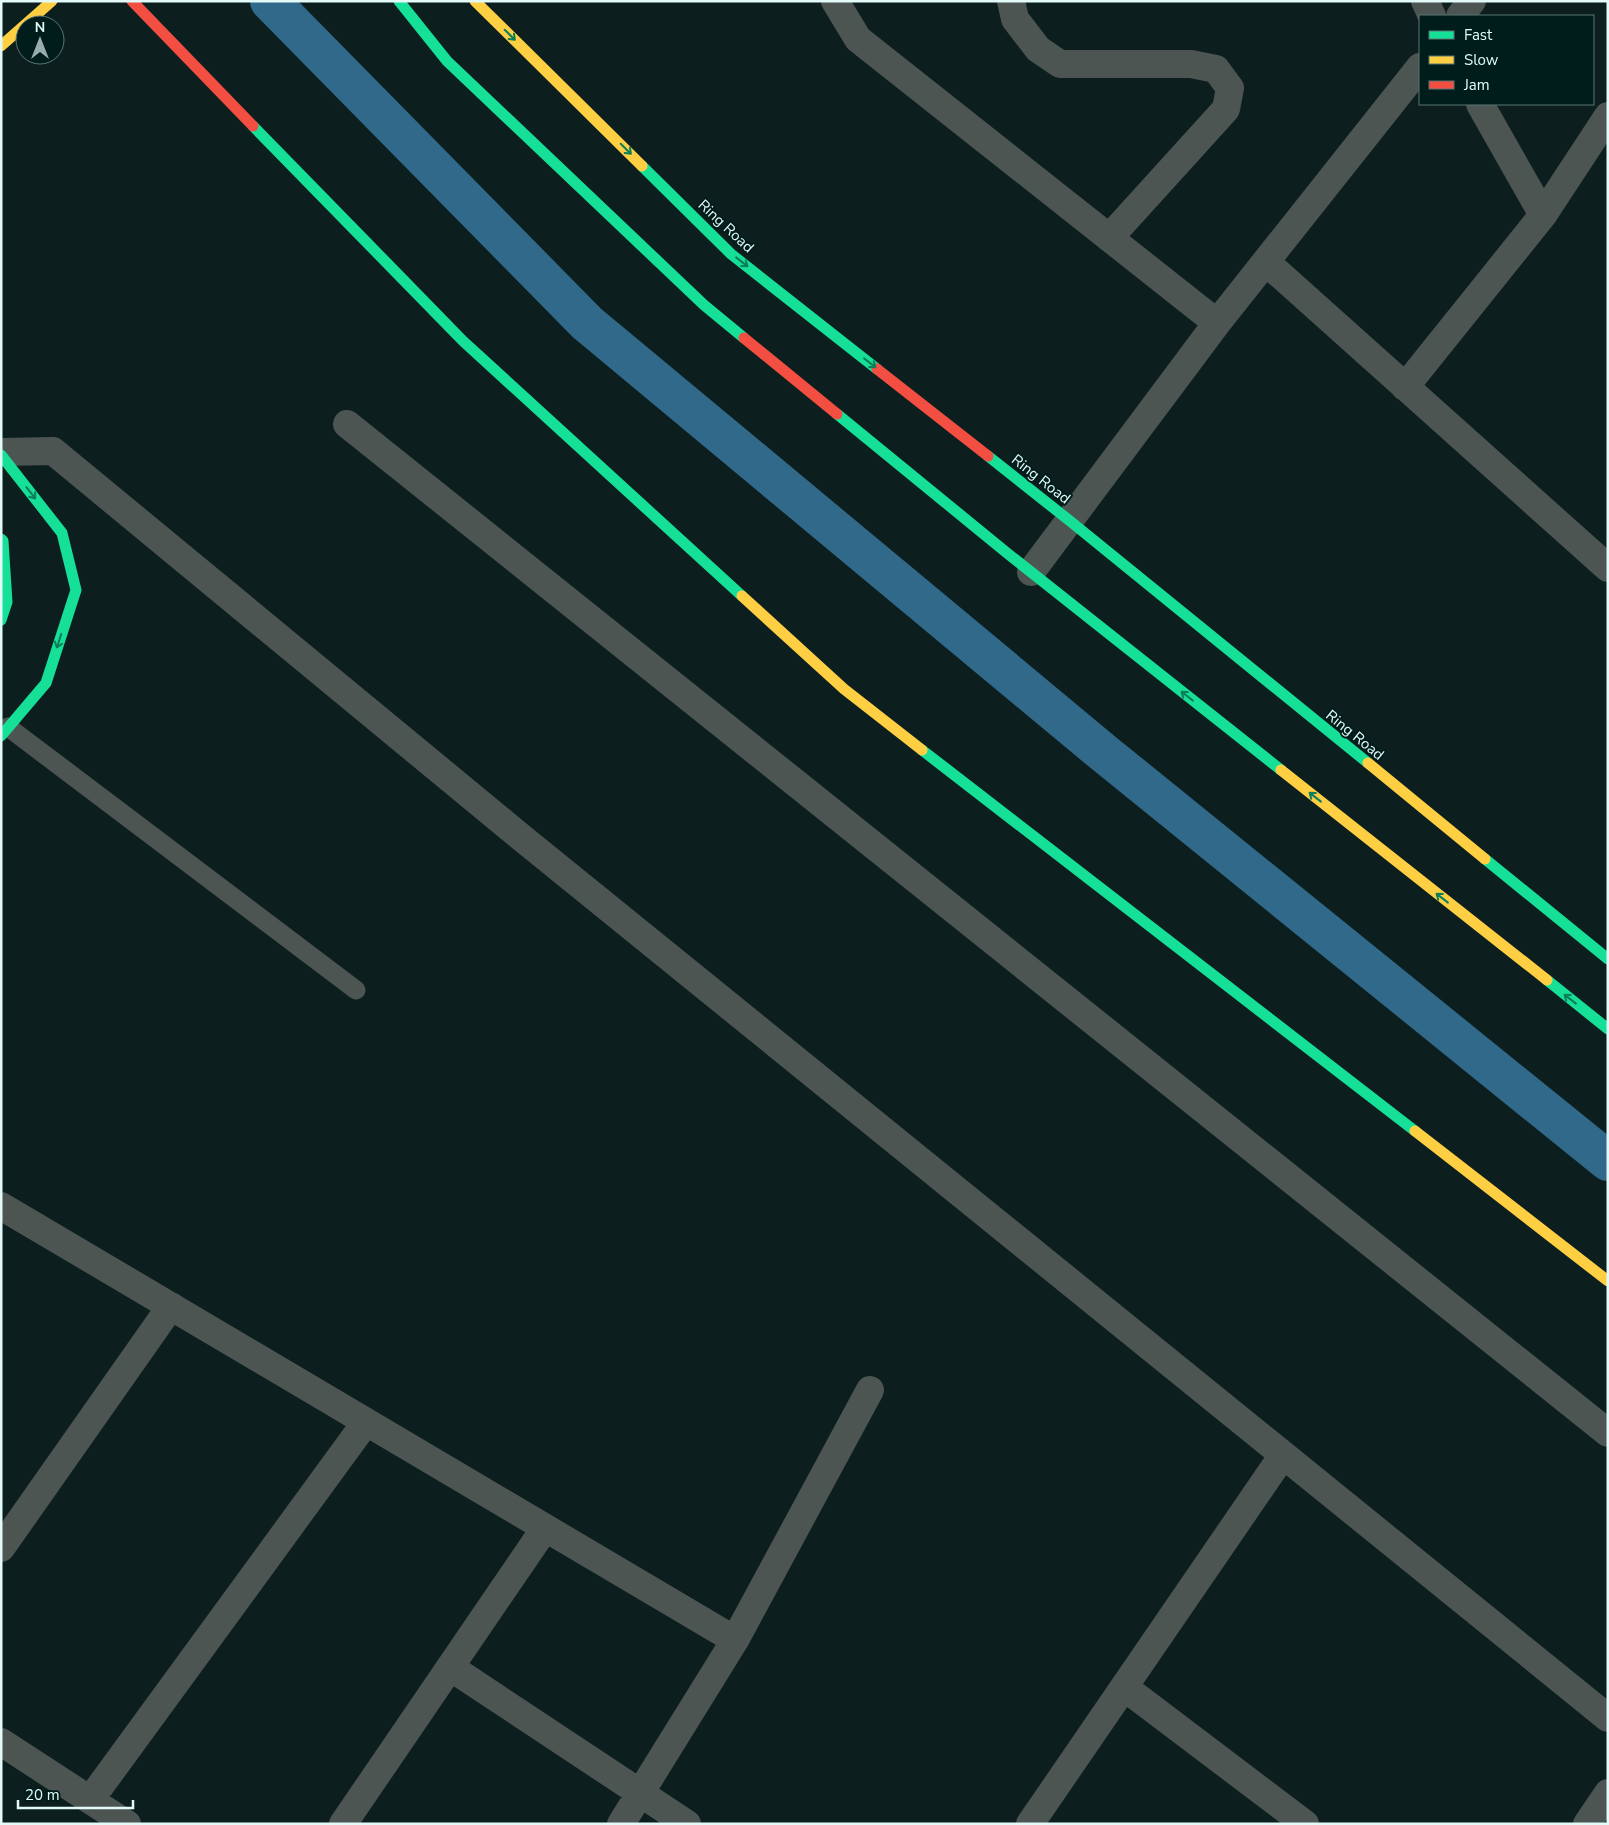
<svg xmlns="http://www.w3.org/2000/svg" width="1609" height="1825" font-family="'Nunito Sans',sans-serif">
	<rect width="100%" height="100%" fill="#0c1f1e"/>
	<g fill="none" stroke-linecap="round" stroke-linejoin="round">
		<!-- canal -->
		<path stroke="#31698a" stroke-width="40" d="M 270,1 L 587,323 L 1105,754 L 1608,1161"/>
		<!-- lane -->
		<path stroke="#4d5553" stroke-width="19" d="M 8,727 L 356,990"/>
		<!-- street -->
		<path stroke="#4d5553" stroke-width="28" d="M 835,1 L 858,39 L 1217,323
			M 1011,1 L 1015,19 L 1038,49 L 1060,64 L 1191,64 L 1216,69 L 1230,88 L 1226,109 L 1109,238
			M 1425,1 L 1432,16
			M 1460,16 L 1472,1
			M 1480,104 L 1543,215 L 1608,116
			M 1266,262 L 1608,568
			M 1405,387 L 1543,215
			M 347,424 L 1608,1433
			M 1,452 L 53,451 L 522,838 L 1608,1718
			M 1031,572 L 1217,323 L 1420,67
			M 1,1206 L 735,1640
			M 1,1548 L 171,1306
			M 450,1667 L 687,1824
			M 1124,1687 L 1305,1824
			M 1,1742 L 127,1824
			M 90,1800 L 366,1422
			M 343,1824 L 545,1528
			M 621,1824 L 735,1640 L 870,1390
			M 1030,1824 L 1283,1455
			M 1587,1824 L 1608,1793"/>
		<!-- fast -->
		<path stroke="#16e098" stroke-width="11" d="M 399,1 L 447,61 L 704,305 L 744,338
			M 253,126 L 463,341 L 742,596
			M 642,166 L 731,254 L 877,369
			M 837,414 L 1007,553 L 1281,770
			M 1,455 L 62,533 L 76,590 L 46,683 L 1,736
			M 988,456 L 1070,521 L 1368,763
			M 1,539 L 3,541 L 7,602 L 1,620
			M 922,750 L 1415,1131
			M 1485,859 L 1608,959
			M 1547,980 L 1608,1029"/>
		<!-- slow -->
		<path stroke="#ffcf43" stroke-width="11" d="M 475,1 L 642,166
			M 1,46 L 52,1
			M 742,596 L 844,689 L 922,750
			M 1368,763 L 1485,859
			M 1281,770 L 1547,980
			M 1415,1131 L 1608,1281"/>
		<!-- jam -->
		<path stroke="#f24e42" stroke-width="11" d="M 132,1 L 253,126
			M 744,338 L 837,414
			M 877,369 L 988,456"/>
	</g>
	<!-- one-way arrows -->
	<defs><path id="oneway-shaft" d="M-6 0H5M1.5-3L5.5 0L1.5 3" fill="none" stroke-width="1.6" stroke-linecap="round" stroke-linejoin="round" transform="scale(1.25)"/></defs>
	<g stroke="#0b7e5a">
		<use href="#oneway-shaft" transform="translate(510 35) rotate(45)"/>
		<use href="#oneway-shaft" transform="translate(626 149) rotate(45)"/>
		<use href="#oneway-shaft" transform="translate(742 262) rotate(38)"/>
		<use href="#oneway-shaft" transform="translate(870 363) rotate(38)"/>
		<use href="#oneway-shaft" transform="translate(31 493) rotate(52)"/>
		<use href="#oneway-shaft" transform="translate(59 641) rotate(108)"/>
		<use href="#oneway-shaft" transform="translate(1187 696) rotate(-142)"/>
		<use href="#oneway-shaft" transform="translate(1315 797) rotate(-142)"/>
		<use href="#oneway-shaft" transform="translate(1442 898) rotate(-142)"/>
		<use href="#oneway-shaft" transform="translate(1570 999) rotate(-142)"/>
	</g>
	<g text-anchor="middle" stroke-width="4" stroke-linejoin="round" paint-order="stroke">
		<!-- street labels -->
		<g font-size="15" fill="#e3fbf8" stroke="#001d1b">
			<text transform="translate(726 226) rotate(43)" y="5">Ring Road</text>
			<text transform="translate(1041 479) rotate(38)" y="5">Ring Road</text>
			<text transform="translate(1355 735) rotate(39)" y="5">Ring Road</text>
		</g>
	</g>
	<!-- border -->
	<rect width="1609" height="1825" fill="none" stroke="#e3fbf8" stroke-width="5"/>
	<!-- legend -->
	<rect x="1419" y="15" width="175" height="90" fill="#001d1b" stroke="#5b7673"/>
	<rect x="1429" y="31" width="25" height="8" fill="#16e098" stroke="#5b7673"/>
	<text x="1464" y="40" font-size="15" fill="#e3fbf8">Fast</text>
	<rect x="1429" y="56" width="25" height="8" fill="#ffcf43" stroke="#5b7673"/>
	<text x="1464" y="65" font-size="15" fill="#e3fbf8">Slow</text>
	<rect x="1429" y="81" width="25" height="8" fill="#f24e42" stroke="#5b7673"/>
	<text x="1464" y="90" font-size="15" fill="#e3fbf8">Jam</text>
	<!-- north arrow -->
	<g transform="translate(40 40)"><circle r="24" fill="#001d1b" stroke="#5b7673"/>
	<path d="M0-4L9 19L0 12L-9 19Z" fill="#98aeac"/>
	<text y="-8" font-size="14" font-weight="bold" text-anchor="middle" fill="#e3fbf8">N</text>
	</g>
	<!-- scale -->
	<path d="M18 1800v8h115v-8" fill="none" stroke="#e3fbf8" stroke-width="2.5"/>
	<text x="25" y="1800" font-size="15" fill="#e3fbf8" stroke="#001d1b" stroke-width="4" paint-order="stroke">20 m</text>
</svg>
